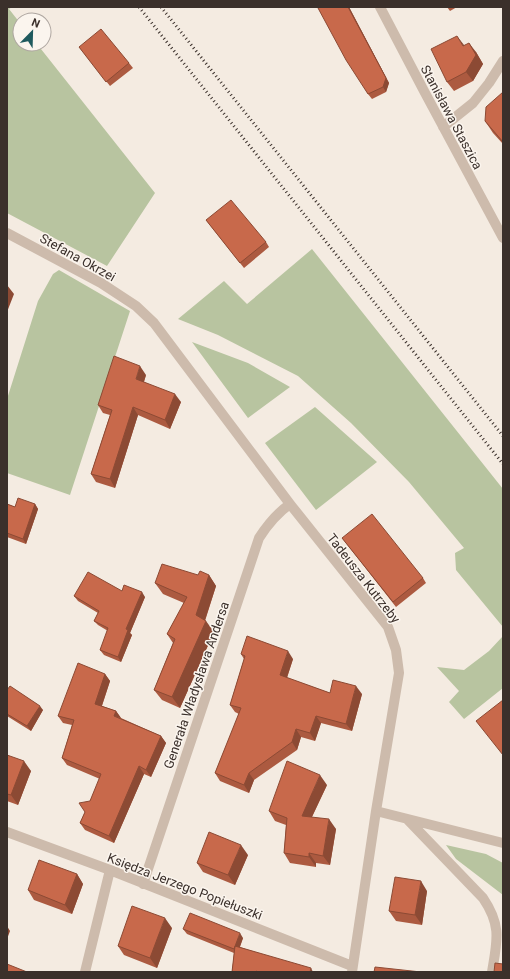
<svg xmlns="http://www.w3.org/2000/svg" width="510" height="979" font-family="Roboto,sans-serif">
	<rect width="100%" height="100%" fill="#f4ebe1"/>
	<!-- green -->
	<path fill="#b8c4a0" d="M 7,7 L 12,7 L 9,9 L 20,23 L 20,44 L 37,44 L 155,193 L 107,266 L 7,213 Z
		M 312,249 L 503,489 L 503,627 L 456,570 L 455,553 L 464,548 L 409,482 L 351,423 L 298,376 L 218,335 L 178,319 L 224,281 L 247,304 Z
		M 59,270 L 130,311 L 70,495 L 7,473 L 7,399 L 38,301 L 53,274 Z
		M 192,342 L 248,363 L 290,387 L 248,418 Z
		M 315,407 L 377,462 L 316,510 L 265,443 Z
		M 503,636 L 503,688 L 464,719 L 449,702 L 459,691 L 437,667 L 464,670 L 489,651 Z
		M 446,845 L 486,854 L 503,863 L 503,895 L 456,859 Z"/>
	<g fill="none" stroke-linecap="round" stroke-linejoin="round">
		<!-- minor -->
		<path stroke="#cdbbac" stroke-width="10" d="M 380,7 L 424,91 L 503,238
			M 443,127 L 473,103 L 489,83 L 503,61
			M 7,233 L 101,283 L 136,306 L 154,323 L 290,504 L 388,627 L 396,650 L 399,673 L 376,811 L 352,972
			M 376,811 L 503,843
			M 408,820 L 483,898 C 502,926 497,941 492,972
			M 7,832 L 110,870 L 352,966
			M 143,884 L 259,538 C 268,524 276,514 290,504
			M 85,972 L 110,870"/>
		<!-- rail -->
		<path stroke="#3b302b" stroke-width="3" stroke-dasharray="1 3" stroke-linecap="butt" d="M 139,7 L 503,464
			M 161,7 L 503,436"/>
	</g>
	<!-- wall -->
	<path fill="#ac5a40" d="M 321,7 L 349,7 L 389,83 L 386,92 L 372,99 L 368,94 Z
		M 447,7 L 457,7 L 450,11 Z
		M 464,46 L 476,52 L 483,64 L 473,81 L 454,91 L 447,82 Z
		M 79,47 L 129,63 L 133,68 L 110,86 Z
		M 503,92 L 503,144 L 493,133 L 485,121 Z
		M 206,220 L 266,242 L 269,247 L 244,268 Z
		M 146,375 L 144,382 L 181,402 L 170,429 L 138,415 L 115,488 L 96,482 L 91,474 L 110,415 L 103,413 L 98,405 Z
		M 7,504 L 15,507 L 35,504 L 38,509 L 26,544 L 7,537 Z
		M 342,538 L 423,578 L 426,583 L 396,607 Z
		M 198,575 L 209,575 L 216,586 L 205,621 L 214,632 L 180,708 L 162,700 L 154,690 L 173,643 L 167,634 L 184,603 L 163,594 L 155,583 Z
		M 122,591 L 145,597 L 130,633 L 132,635 L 121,662 L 104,655 L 100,650 L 108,631 L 98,625 L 94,621 L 98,613 L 78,601 L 74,596 Z
		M 241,654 L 293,659 L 287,678 L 330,693 L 362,694 L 352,731 L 321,723 L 315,741 L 301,737 L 297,750 L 254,780 L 249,793 L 220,781 L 215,773 L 239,714 L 235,712 L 230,705 L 244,659 Z
		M 105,674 L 110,681 L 102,706 L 116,711 L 121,718 L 161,736 L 166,743 L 151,777 L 144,774 L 114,843 L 85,830 L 80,823 L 100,779 L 67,765 L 62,758 L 72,725 L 63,723 L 58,716 Z
		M 7,690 L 43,710 L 31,731 L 7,716 Z
		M 7,755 L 31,771 L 18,805 L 7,801 Z
		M 327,785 L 312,817 L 336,829 L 330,865 L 316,863 L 316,867 L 290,863 L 284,853 L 286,825 L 275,821 L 269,811 Z
		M 248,855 L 235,885 L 203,872 L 197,863 Z
		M 77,874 L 83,884 L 72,914 L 34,900 L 28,890 Z
		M 427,891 L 422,925 L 396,921 L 389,911 Z
		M 172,928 L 157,968 L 124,955 L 118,946 Z
		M 183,929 L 243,938 L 240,947 L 313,972 L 232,972 L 234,953 L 187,934 Z"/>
	<!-- shaded-wall -->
	<path fill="#8c4a34" d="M 348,7 L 349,7 L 389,83 L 386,92 L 383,87 Z
		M 457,36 L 464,45 L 469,56 Z
		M 469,43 L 476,52 L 483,64 L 473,81 L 466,72 Z
		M 7,285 L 14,294 L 7,312 Z
		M 140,366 L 146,375 L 142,387 L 136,379 Z
		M 175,394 L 181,402 L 170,429 L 165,420 Z
		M 133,407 L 138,415 L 115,488 L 110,479 Z
		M 35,504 L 38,509 L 26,544 L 23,539 Z
		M 209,575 L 216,586 L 203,626 L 196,615 Z
		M 142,592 L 145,597 L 130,633 L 132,635 L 121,662 L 118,657 L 126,629 Z
		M 206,621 L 214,632 L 180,708 L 172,697 Z
		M 288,651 L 293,659 L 285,683 L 280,675 Z
		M 105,674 L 110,681 L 100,711 L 95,704 Z
		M 356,686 L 362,694 L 352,731 L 346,724 Z
		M 40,706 L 43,710 L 31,731 L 27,726 Z
		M 116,711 L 121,718 L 114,716 Z
		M 316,716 L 321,723 L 315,741 L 310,733 Z
		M 296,729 L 301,737 L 297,750 L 292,742 Z
		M 161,736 L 166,743 L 151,777 L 146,770 Z
		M 24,761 L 31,771 L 18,805 L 11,795 Z
		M 139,766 L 144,774 L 114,843 L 109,836 Z
		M 249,773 L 254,780 L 249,793 L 244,785 Z
		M 320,775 L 327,785 L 308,825 L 302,816 Z
		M 329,819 L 336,829 L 330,865 L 323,856 Z
		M 241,845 L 248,855 L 235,885 L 228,875 Z
		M 309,853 L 316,863 L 316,867 L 309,857 Z
		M 77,874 L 83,884 L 72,914 L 65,905 Z
		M 421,881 L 427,891 L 422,925 L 415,915 Z
		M 165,918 L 172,928 L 157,968 L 150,958 Z
		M 7,926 L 10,931 L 7,939 Z
		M 240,933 L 243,938 L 237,954 L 234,949 Z
		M 311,968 L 313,972 L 310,972 Z"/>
	<!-- building -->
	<path fill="#c8694b" stroke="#8c4a34" d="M 321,7 L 348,7 L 386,78 L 383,87 L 368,94 L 346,60 L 318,8 Z
		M 101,29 L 129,63 L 106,82 L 79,47 Z
		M 457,36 L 463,46 L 469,43 L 476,55 L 466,72 L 447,82 L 431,49 Z
		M 503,92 L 503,142 L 485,121 L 486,107 Z
		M 231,200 L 266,242 L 240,263 L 206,220 Z
		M 114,356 L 140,366 L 136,379 L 175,394 L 165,420 L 133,407 L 110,479 L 91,474 L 112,410 L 98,405 Z
		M 18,498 L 35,504 L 23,539 L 7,533 L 7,504 L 15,507 Z
		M 372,514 L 423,578 L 393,602 L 342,538 Z
		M 162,564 L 198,575 L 200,571 L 209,575 L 196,615 L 206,621 L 172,697 L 154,690 L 175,639 L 167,634 L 187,597 L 155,583 Z
		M 88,572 L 122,591 L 124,585 L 142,592 L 126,629 L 128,630 L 118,657 L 100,650 L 108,628 L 94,621 L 99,611 L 74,596 Z
		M 247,636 L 288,651 L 280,675 L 330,693 L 333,680 L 356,686 L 346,724 L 316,716 L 310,733 L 296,729 L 292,742 L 249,773 L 244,785 L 215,773 L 241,708 L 230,705 L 245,656 L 241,654 Z
		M 78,663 L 105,674 L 95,704 L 116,711 L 114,716 L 161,736 L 146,770 L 139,766 L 109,836 L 80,823 L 85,812 L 79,803 L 90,801 L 101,774 L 62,758 L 74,720 L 58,716 Z
		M 10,686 L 40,706 L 27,726 L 7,714 L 7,690 Z
		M 503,700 L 503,755 L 476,721 Z
		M 7,755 L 24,761 L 11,795 L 7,794 Z
		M 287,761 L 320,775 L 302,816 L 329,819 L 323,856 L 309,853 L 309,857 L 284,853 L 287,818 L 269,811 Z
		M 209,832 L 241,845 L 228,875 L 197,863 Z
		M 39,860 L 77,874 L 65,905 L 28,890 Z
		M 395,877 L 421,881 L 415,915 L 389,911 Z
		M 132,906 L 165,918 L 150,958 L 118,946 Z
		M 190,913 L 240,933 L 234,949 L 183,929 Z
		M 235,946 L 311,968 L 310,972 L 258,972 L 256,971 L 255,972 L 232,972 Z
		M 495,963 L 503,964 L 503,972 L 494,972 Z
		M 7,964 L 27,972 L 7,972 Z
		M 375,967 L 421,972 L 374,972 Z"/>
	<g text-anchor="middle" stroke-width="3" stroke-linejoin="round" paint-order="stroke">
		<!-- street labels -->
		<g font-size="13" fill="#3b302b" stroke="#fbf5ee">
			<text transform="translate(452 117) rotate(62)" y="5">Stanisława Staszica</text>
			<text transform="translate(78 257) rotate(29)" y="5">Stefana Okrzei</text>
			<text transform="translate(364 578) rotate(52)" y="5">Tadeusza Kutrzeby</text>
			<text transform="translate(196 685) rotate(-71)" y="5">Generała Władysława Andersa</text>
			<text transform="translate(185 886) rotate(21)" y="5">Księdza Jerzego Popiełuszki</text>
		</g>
	</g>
	<!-- border -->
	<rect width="510" height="979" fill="none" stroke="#3b302b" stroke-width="16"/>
	<!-- north arrow -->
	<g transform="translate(32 32) rotate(23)"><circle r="19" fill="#fbf5ee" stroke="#aea6a0"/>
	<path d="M0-3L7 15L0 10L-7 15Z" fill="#1f5a5e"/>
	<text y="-6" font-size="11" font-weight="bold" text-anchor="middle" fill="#3b302b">N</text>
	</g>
</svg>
